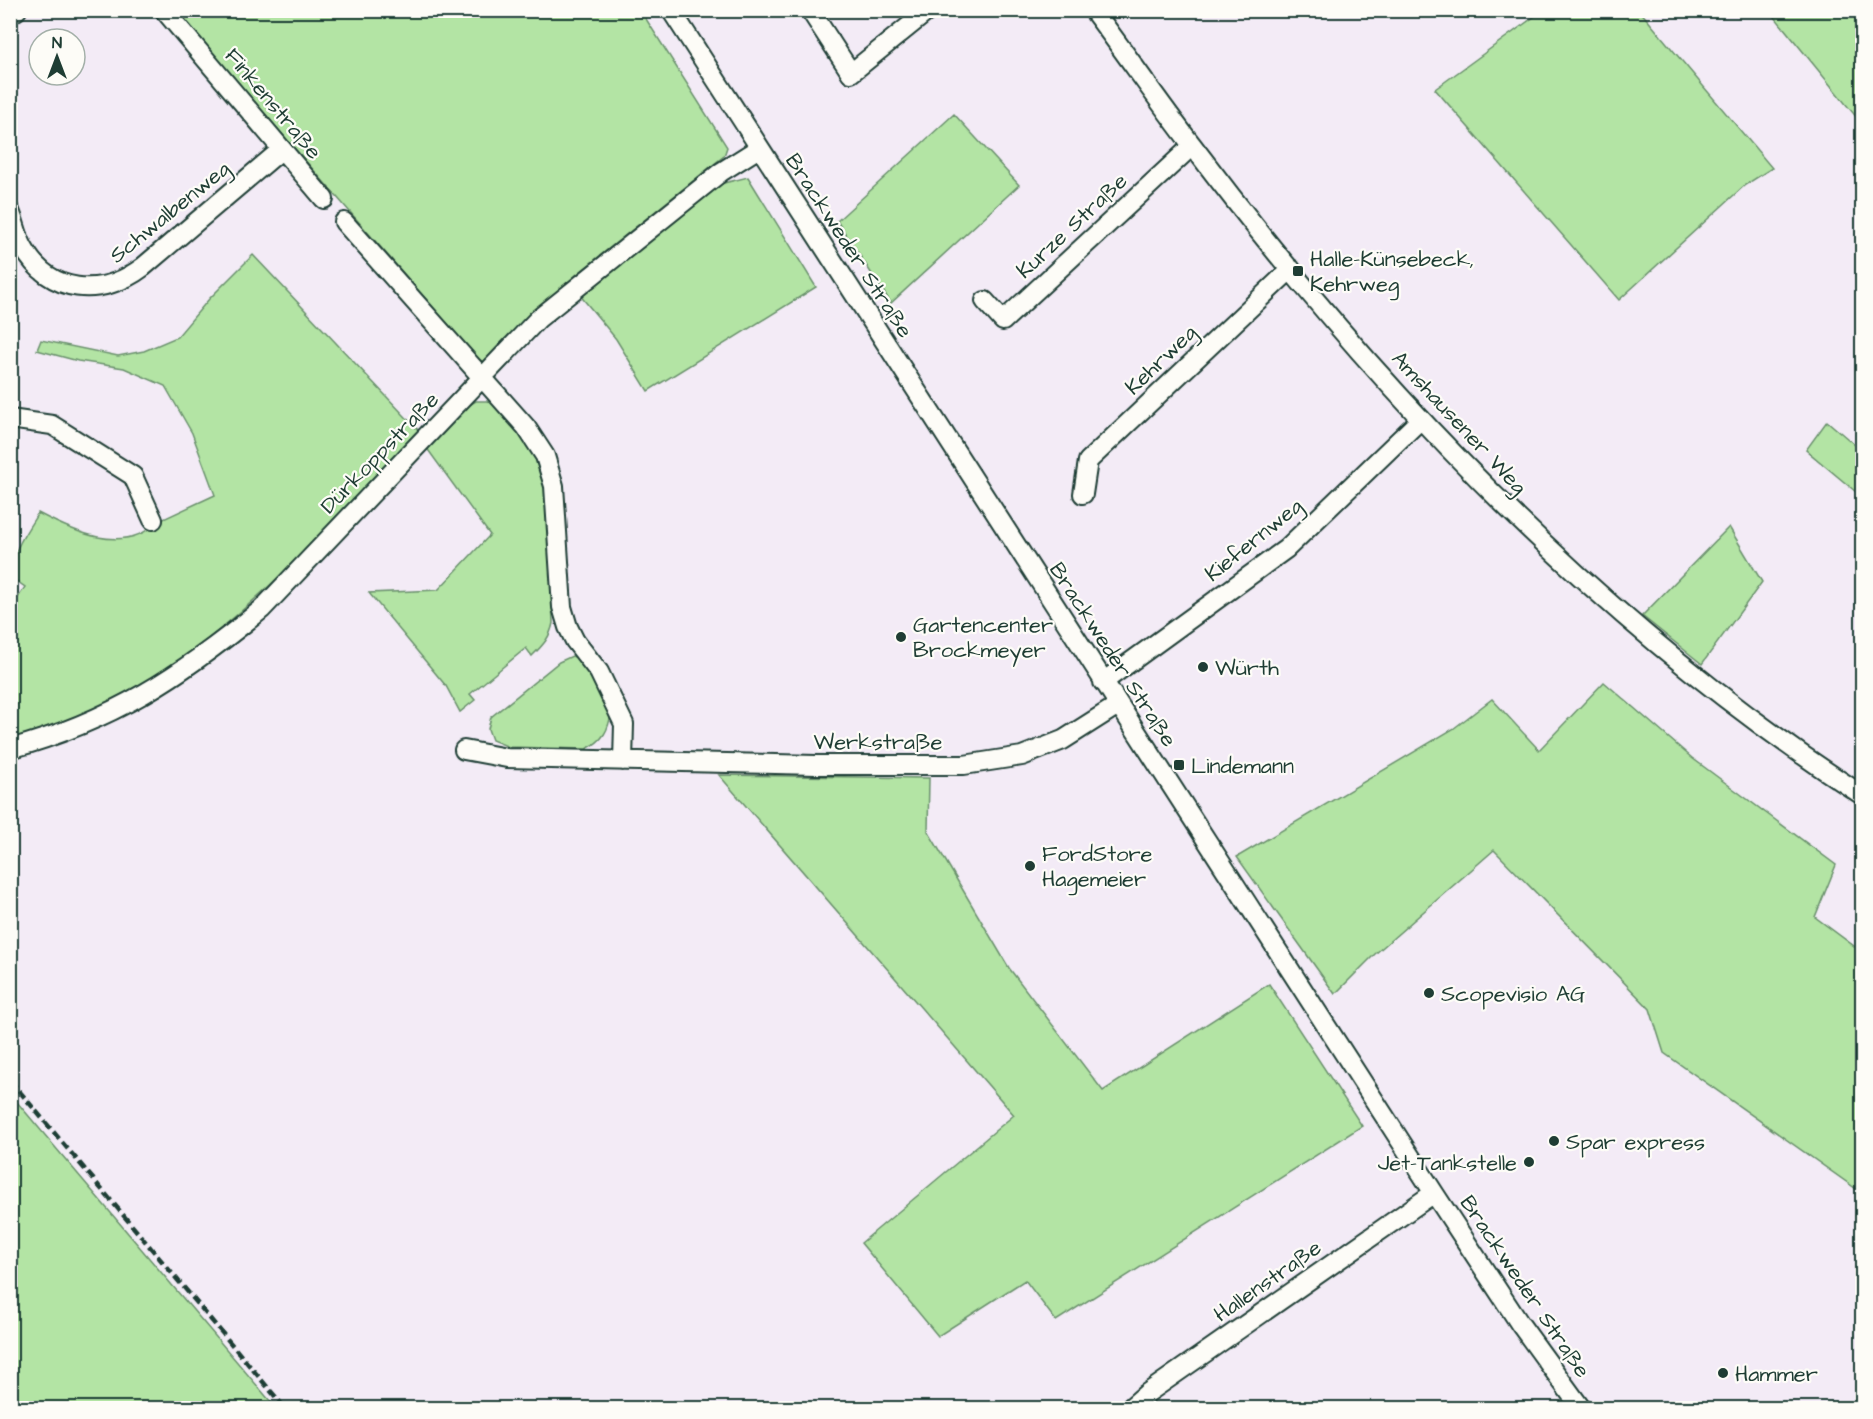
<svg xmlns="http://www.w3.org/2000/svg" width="1873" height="1419" font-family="'Architects Daughter',sans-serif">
	<rect width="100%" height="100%" fill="#f3ebf6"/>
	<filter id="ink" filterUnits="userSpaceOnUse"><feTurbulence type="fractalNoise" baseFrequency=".0167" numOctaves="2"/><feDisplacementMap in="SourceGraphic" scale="12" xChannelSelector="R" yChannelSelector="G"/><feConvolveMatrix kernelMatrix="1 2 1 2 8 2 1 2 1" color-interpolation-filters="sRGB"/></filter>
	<g filter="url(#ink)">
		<!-- green -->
		<path fill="#b3e4a4" stroke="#69906c" stroke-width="1.5" d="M 175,11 L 641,11 L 727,147 L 724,156 L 576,275 L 531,314 L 484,362 L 478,359 Z
			M 1542,11 L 1640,11 L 1772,168 L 1745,185 L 1619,300 L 1435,89 Z
			M 1770,11 L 1862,11 L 1862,124 Z
			M 954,114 L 1019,185 L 891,303 L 837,221 Z
			M 748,177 L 816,287 L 648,391 L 616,339 L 579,294 L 720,184 Z
			M 253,255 L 419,431 C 325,529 238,634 117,699 C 84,718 47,729 11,739 L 11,608 L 25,587 L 11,577 C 10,554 26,532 38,513 C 72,531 124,556 157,522 L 215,495 L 192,433 L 165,386 L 124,368 L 78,361 L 37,350 L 41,340 L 118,356 L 144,351 L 177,337 L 209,299 Z
			M 476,401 L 487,401 L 499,406 L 519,430 L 539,460 L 547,488 L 553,623 C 550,638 543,645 532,656 L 526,648 L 470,694 L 475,700 L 460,712 L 446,686 L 369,593 L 438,590 L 490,535 L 426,447 L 464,408 Z
			M 1827,421 L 1862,451 L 1862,497 L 1806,450 Z
			M 1729,527 L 1762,582 L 1702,664 L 1642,616 Z
			M 572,656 L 583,661 L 611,712 C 609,730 603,741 586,749 L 509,747 L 492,740 L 488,729 L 491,717 L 559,662 Z
			M 1604,682 L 1692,758 L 1836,865 L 1815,917 L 1862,952 L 1862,1193 L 1664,1053 L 1650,1009 L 1494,850 L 1375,954 L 1335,994 L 1237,857 L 1453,729 L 1492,699 L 1539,750 Z
			M 719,775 L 929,778 L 928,831 L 1009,968 L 1103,1091 L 1269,984 L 1362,1126 L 1056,1321 L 1025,1280 L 938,1336 L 861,1243 L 1014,1115 Z
			M 10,1095 L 11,1095 L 276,1408 L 11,1408 Z"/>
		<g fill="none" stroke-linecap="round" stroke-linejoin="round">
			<!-- minor casing -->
			<g stroke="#1f3d34" stroke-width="22">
				<path id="minor" d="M 164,10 L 324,199
					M 671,10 L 1434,1193 L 1520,1324 L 1581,1408
					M 810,10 L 851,73 L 929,10
					M 1093,10 C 1127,55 1158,101 1192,145 C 1378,392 1602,627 1862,795
					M 10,15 L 17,10
					M 10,211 C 15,223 17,236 23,247 C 49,295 102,298 143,267 L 281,150
					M 344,222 L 526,427 L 545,456 L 554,486 L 562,607 L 568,627 L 575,641 L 599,672 L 624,724 L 623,761
					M 985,301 L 1003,321 L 1192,146
					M 10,419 L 52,425 L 133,476 L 153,520
					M 1083,494 L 1088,461 L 1291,269
					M 1103,682 L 1286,549 L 1421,419
					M 10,749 C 112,721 181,676 262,609 L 538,319 L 721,172 L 759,148
					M 464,750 L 507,758 L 816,765 L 964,765 L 1022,756 L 1063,740 L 1118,705
					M 1130,1408 L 1146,1394 L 1434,1193"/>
			</g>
			<!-- minor -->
			<use href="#minor" stroke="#fdfcf7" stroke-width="18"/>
			<!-- rail -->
			<path stroke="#1f3d34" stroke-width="4.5" stroke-dasharray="9 4.5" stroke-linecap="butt" d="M 10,1080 L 285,1408"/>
		</g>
	</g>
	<!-- markers -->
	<g fill="#1f3d34" stroke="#fdfcf7" stroke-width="2">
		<rect x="1292" y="265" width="12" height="12" rx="3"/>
		<circle cx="901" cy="637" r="6"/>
		<circle cx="1203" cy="667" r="6"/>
		<rect x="1173" y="759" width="12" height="12" rx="3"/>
		<circle cx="1030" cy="866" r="6"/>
		<circle cx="1429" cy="993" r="6"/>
		<circle cx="1554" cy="1141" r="6"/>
		<circle cx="1529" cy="1162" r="6"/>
		<circle cx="1723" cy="1373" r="6"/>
	</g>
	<g text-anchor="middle" stroke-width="4.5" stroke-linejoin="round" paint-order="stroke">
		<!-- street labels -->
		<g font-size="22" fill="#1f3d34" stroke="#fdfcf7">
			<text transform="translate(274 103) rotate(50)" y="8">Finkenstraße</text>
			<text transform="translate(169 211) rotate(-39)" y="8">Schwalbenweg</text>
			<text transform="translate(1071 225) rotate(-43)" y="8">Kurze Straße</text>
			<text transform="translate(850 245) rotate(57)" y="8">Brackweder Straße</text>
			<text transform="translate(1160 359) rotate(-44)" y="8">Kehrweg</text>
			<text transform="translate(1460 422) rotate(47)" y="8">Amshausener Weg</text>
			<text transform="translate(379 452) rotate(-46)" y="8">Dürkoppstraße</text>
			<text transform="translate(1253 539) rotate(-39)" y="8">Kiefernweg</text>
			<text transform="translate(1114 654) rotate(57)" y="8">Brackweder Straße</text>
			<text x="878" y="749">Werkstraße</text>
			<text transform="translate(1267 1280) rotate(-35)" y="8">Hallenstraße</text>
			<text transform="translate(1526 1286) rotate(56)" y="8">Brackweder Straße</text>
		</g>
		<!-- poi labels -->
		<g font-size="22" fill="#1f3d34" stroke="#fdfcf7" text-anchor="start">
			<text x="1310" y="266">Halle-Künsebeck,<tspan x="1310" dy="25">Kehrweg</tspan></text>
			<text x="913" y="632">Gartencenter<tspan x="913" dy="25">Brockmeyer</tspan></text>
			<text x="1215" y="675">Würth</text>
			<text x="1191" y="773">Lindemann</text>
			<text x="1042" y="861">FordStore<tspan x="1042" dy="25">Hagemeier</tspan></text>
			<text x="1441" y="1001">Scopevisio AG</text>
			<text x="1566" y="1149">Spar express</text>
			<text x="1517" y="1170" text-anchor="end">Jet-Tankstelle</text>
			<text x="1735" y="1381">Hammer</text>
		</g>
	</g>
	<!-- margin -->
	<rect width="1873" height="1419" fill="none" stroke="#fdfcf7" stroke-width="36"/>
	<rect x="18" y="18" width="1837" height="1383" fill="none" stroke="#1f3d34" stroke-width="2" filter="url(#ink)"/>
	<!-- north arrow -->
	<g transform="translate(57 57)"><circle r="28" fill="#fdfcf7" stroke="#a4b0a9" stroke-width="1.5"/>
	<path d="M0-4.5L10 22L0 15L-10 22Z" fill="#1f3d34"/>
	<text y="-9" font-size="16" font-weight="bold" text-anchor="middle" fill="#1f3d34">N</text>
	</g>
</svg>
